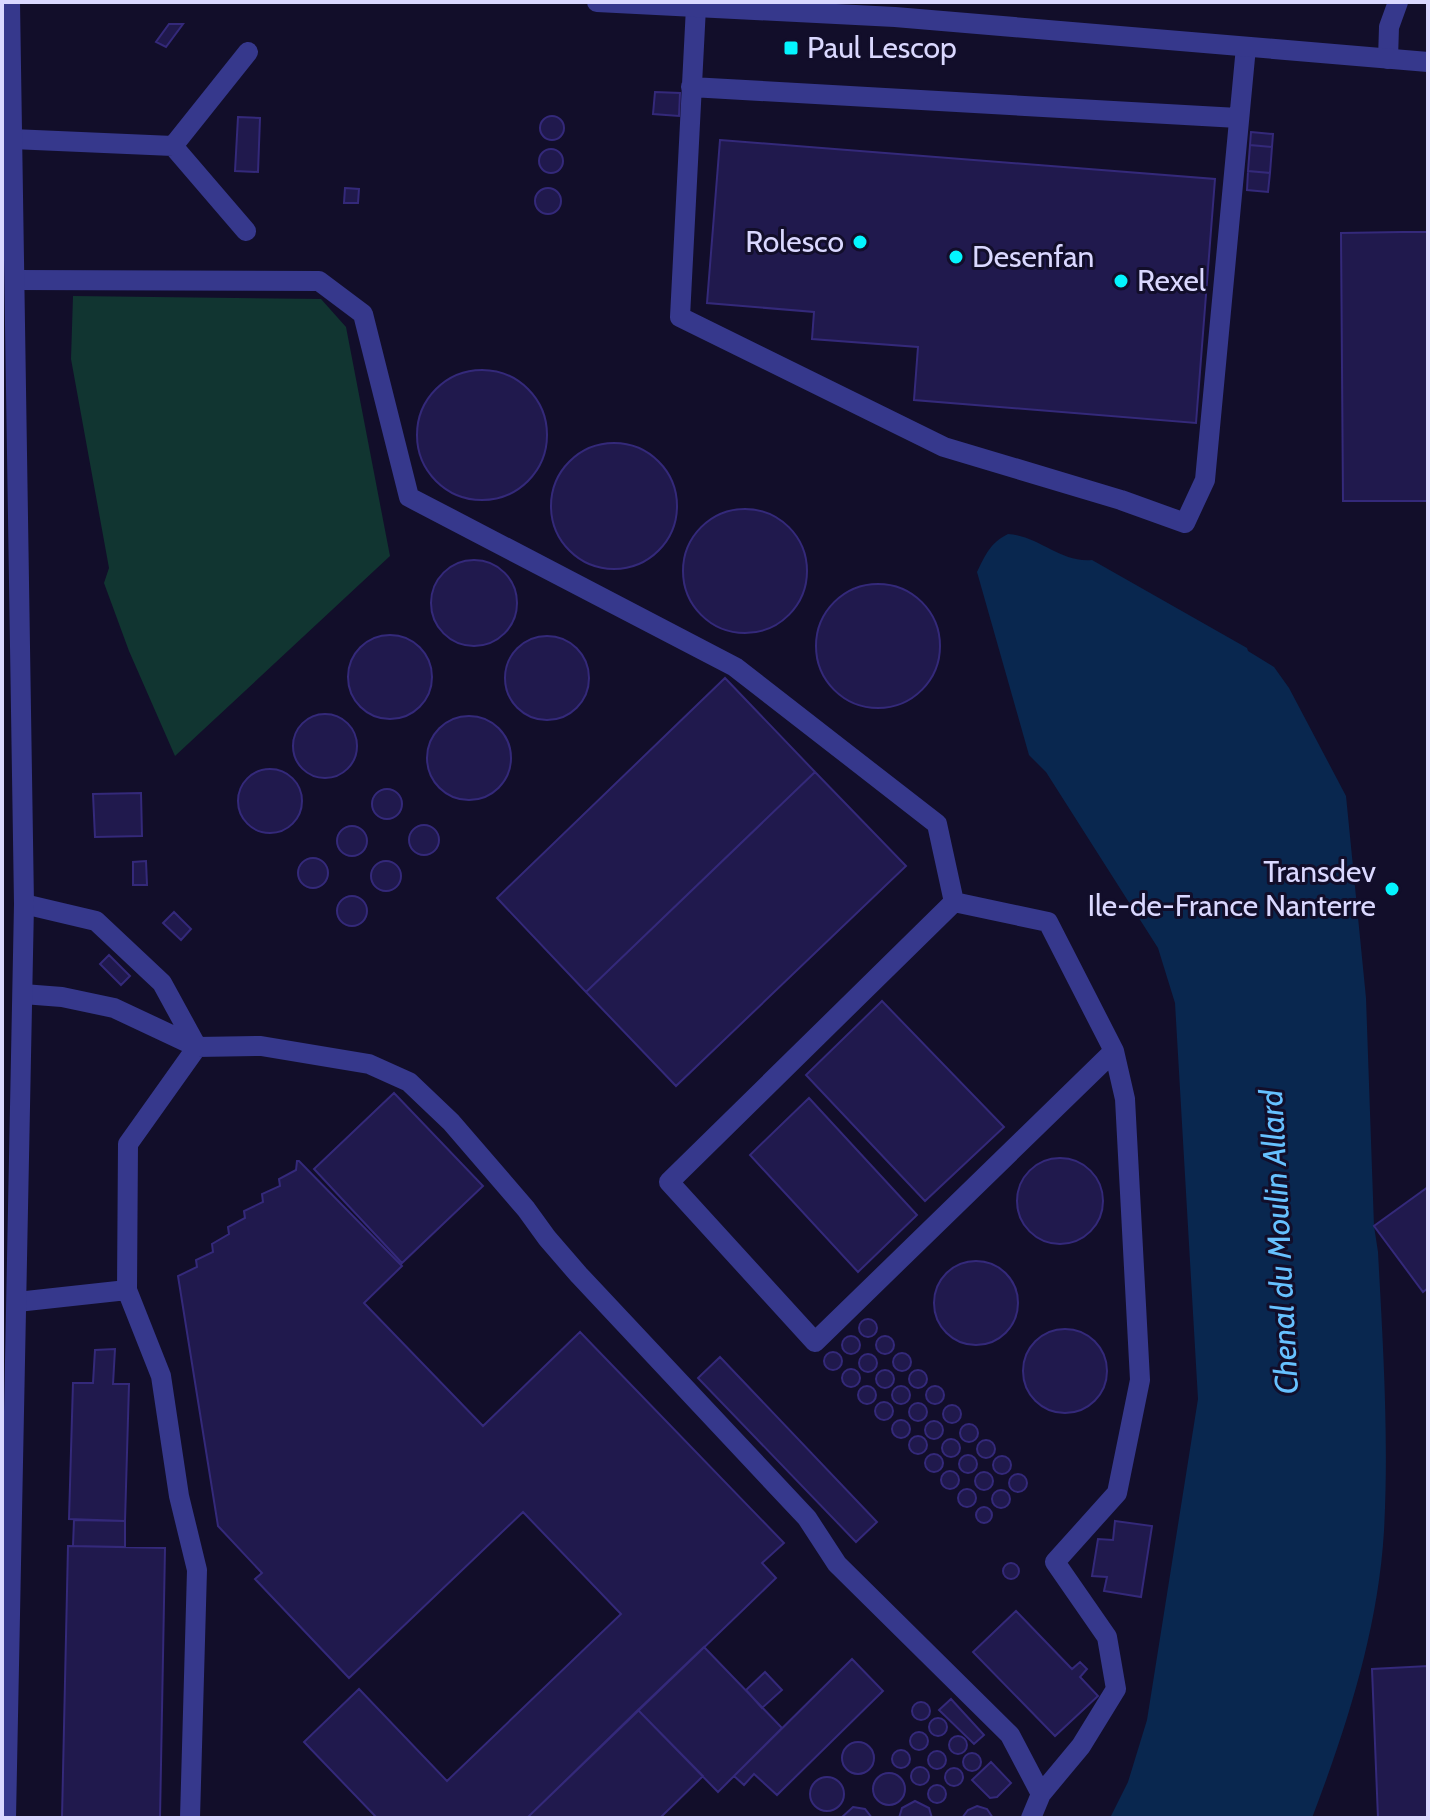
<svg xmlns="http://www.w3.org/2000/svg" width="1430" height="1820" font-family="Cabin,sans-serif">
	<rect width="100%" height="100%" fill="#120e2a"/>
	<!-- green -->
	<path fill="#113531" d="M 73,296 L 321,299 L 346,327 L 390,556 L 175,756 L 129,651 L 104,583 L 109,568 L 71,359 Z"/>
	<!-- water -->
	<path fill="#09274f" d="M 1008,534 C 1039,536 1060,563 1092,560 L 1247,648 L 1248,651 L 1274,667 L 1289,688 L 1346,796 L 1366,998 L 1374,1226 L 1378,1252 C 1383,1345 1389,1438 1384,1531 C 1378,1630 1347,1726 1312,1818 L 1110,1818 L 1128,1782 L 1147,1720 L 1198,1399 L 1175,1003 L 1158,948 L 1046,772 L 1029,755 L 977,572 C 986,554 990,543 1008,534 Z"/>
	<!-- building -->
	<path fill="#20194d" stroke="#34297a" stroke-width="2" d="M 169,24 L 183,24 L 166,47 L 156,42 Z
		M 655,92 L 680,93 L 679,116 L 653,114 Z
		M540 128a12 12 0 1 1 24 0a12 12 0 1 1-24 0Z
		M 238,117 L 260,118 L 258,172 L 235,171 Z
		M 1251,132 L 1273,134 L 1272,147 L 1250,145 Z
		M 720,140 L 1215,179 L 1196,423 L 914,400 L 918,347 L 812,339 L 814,312 L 707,303 Z
		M 1250,145 L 1272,147 L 1270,173 L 1248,171 Z
		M539 161a12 12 0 1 1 24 0a12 12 0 1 1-24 0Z
		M 1248,171 L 1270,173 L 1268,192 L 1247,190 Z
		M 345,188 L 359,189 L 358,203 L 344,203 Z
		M535 201a13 13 0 1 1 26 0a13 13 0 1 1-26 0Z
		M 1402,232 L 1428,232 L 1428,501 L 1343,501 L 1341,233 Z
		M417 435a65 65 0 1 1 130 0a65 65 0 1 1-130 0Z
		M551 506a63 63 0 1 1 126 0a63 63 0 1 1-126 0Z
		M683 571a62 62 0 1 1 124 0a62 62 0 1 1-124 0Z
		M431 603a43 43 0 1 1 86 0a43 43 0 1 1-86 0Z
		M816 646a62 62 0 1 1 124 0a62 62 0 1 1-124 0Z
		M348 677a42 42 0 1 1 84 0a42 42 0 1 1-84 0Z
		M505 678a42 42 0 1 1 84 0a42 42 0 1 1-84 0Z
		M 725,678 L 815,772 L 586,992 L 497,898 Z
		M293 746a32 32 0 1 1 64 0a32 32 0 1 1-64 0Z
		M427 758a42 42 0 1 1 84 0a42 42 0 1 1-84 0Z
		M238 801a32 32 0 1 1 64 0a32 32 0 1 1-64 0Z
		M 815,772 L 906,866 L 676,1086 L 586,992 Z
		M372 804a15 15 0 1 1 30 0a15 15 0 1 1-30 0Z
		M 141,793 L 142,836 L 95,837 L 93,794 Z
		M409 840a15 15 0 1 1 30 0a15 15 0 1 1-30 0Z
		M337 841a15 15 0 1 1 30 0a15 15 0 1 1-30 0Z
		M298 873a15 15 0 1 1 30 0a15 15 0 1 1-30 0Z
		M371 876a15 15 0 1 1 30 0a15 15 0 1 1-30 0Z
		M 146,861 L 147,885 L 133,885 L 133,862 Z
		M337 911a15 15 0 1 1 30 0a15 15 0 1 1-30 0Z
		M 174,912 L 191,929 L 181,940 L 163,923 Z
		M 109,955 L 130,976 L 121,985 L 100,964 Z
		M 882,1001 L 1004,1127 L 925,1201 L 806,1075 Z
		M 394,1093 L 483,1186 L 402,1263 L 314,1169 Z
		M 809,1098 L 917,1215 L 858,1272 L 750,1155 Z
		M1017 1201a43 43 0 1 1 86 0a43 43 0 1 1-86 0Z
		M 297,1161 L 299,1161 L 402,1266 L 364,1303 L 483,1426 L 580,1332 L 784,1543 L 762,1563 L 776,1578 L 527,1818 L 377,1818 L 304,1742 L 359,1689 L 447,1781 L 621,1614 L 523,1512 L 349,1678 L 255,1579 L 262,1573 L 218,1526 L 178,1276 L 197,1267 L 196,1260 L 213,1252 L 212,1244 L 229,1234 L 228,1227 L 245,1218 L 244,1211 L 263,1202 L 262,1194 L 280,1186 L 279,1179 L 296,1170 Z
		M 1428,1187 L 1428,1288 L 1423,1292 L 1374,1226 Z
		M934 1303a42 42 0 1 1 84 0a42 42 0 1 1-84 0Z
		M859 1328a9 9 0 1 1 18 0a9 9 0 1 1-18 0Z
		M1023 1371a42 42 0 1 1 84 0a42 42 0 1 1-84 0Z
		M876 1345a9 9 0 1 1 18 0a9 9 0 1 1-18 0Z
		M842 1345a9 9 0 1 1 18 0a9 9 0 1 1-18 0Z
		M 115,1349 L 113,1384 L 129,1384 L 125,1521 L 69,1519 L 73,1383 L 93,1383 L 95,1350 Z
		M824 1361a9 9 0 1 1 18 0a9 9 0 1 1-18 0Z
		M893 1362a9 9 0 1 1 18 0a9 9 0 1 1-18 0Z
		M859 1363a9 9 0 1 1 18 0a9 9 0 1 1-18 0Z
		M 720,1357 L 877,1522 L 856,1542 L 698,1378 Z
		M842 1378a9 9 0 1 1 18 0a9 9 0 1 1-18 0Z
		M909 1379a9 9 0 1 1 18 0a9 9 0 1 1-18 0Z
		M876 1379a9 9 0 1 1 18 0a9 9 0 1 1-18 0Z
		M892 1395a9 9 0 1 1 18 0a9 9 0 1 1-18 0Z
		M926 1395a9 9 0 1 1 18 0a9 9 0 1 1-18 0Z
		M858 1395a9 9 0 1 1 18 0a9 9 0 1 1-18 0Z
		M875 1411a9 9 0 1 1 18 0a9 9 0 1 1-18 0Z
		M909 1412a9 9 0 1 1 18 0a9 9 0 1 1-18 0Z
		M943 1414a9 9 0 1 1 18 0a9 9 0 1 1-18 0Z
		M892 1429a9 9 0 1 1 18 0a9 9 0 1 1-18 0Z
		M925 1430a9 9 0 1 1 18 0a9 9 0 1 1-18 0Z
		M960 1433a9 9 0 1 1 18 0a9 9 0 1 1-18 0Z
		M909 1445a9 9 0 1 1 18 0a9 9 0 1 1-18 0Z
		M942 1448a9 9 0 1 1 18 0a9 9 0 1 1-18 0Z
		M977 1449a9 9 0 1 1 18 0a9 9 0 1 1-18 0Z
		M925 1463a9 9 0 1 1 18 0a9 9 0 1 1-18 0Z
		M959 1464a9 9 0 1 1 18 0a9 9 0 1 1-18 0Z
		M993 1465a9 9 0 1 1 18 0a9 9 0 1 1-18 0Z
		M941 1480a9 9 0 1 1 18 0a9 9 0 1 1-18 0Z
		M975 1481a9 9 0 1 1 18 0a9 9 0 1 1-18 0Z
		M1009 1483a9 9 0 1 1 18 0a9 9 0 1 1-18 0Z
		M958 1498a9 9 0 1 1 18 0a9 9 0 1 1-18 0Z
		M992 1499a9 9 0 1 1 18 0a9 9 0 1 1-18 0Z
		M976 1515a8 8 0 1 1 16 0a8 8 0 1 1-16 0Z
		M 74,1520 L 125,1521 L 125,1547 L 73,1546 Z
		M 1115,1521 L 1152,1526 L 1141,1597 L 1104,1591 L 1107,1577 L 1092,1576 L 1098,1539 L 1113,1540 Z
		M 68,1546 L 165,1548 L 160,1818 L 62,1818 Z
		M1003 1571a8 8 0 1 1 16 0a8 8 0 1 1-16 0Z
		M 1016,1611 L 1072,1669 L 1080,1662 L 1087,1669 L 1080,1677 L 1098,1696 L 1055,1736 L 973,1652 Z
		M 704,1647 L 782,1728 L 718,1792 L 638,1710 Z
		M 852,1659 L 883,1691 L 777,1795 L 754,1774 L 744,1785 L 734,1776 Z
		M 1428,1666 L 1428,1818 L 1378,1818 L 1372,1669 Z
		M 765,1672 L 782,1690 L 762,1708 L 746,1690 Z
		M 951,1699 L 984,1735 L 974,1744 L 939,1710 Z
		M912 1711a9 9 0 1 1 18 0a9 9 0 1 1-18 0Z
		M 638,1710 L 703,1776 L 660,1818 L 527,1818 Z
		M929 1727a9 9 0 1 1 18 0a9 9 0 1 1-18 0Z
		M910 1741a9 9 0 1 1 18 0a9 9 0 1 1-18 0Z
		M949 1745a9 9 0 1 1 18 0a9 9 0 1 1-18 0Z
		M842 1758a16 16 0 1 1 32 0a16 16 0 1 1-32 0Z
		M892 1759a9 9 0 1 1 18 0a9 9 0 1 1-18 0Z
		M928 1760a9 9 0 1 1 18 0a9 9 0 1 1-18 0Z
		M963 1762a9 9 0 1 1 18 0a9 9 0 1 1-18 0Z
		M 991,1762 L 1011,1783 L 997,1797 L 990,1798 L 972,1780 Z
		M911 1776a9 9 0 1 1 18 0a9 9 0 1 1-18 0Z
		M945 1777a9 9 0 1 1 18 0a9 9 0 1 1-18 0Z
		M873 1789a16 16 0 1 1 32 0a16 16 0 1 1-32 0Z
		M810 1794a17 17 0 1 1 34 0a17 17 0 1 1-34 0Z
		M928 1794a9 9 0 1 1 18 0a9 9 0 1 1-18 0Z
		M 915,1801 L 929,1808 L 932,1818 L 899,1818 L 902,1808 Z
		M 977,1806 L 987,1809 L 993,1818 L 962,1818 L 968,1810 Z
		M 853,1807 L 865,1809 L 872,1818 L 841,1818 Z"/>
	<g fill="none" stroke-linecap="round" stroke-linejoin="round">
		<!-- lane -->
		<path stroke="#36388c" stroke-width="20" d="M 696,7 L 680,317 L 944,447 L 1121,500 L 1185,523 L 1205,480 L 1246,47
			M 1388,59 L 1389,27 L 1398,2
			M 691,87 L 1238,118
			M 12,139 L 173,146 L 246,231
			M 173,146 L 248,52
			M 15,280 L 319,281 L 363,314 L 409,497 L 735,667 L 937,824 L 954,902 L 669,1182 L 815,1342 L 1114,1051 L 1048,922 L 954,902
			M 24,904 L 96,921 L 162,983 L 197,1047 L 128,1144 L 127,1290 L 161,1376 L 179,1496 L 197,1570 L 190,1818
			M 23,994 L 62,997 L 114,1008 L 197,1047 L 261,1046 L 369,1064 L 409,1082 L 451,1122 L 526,1209 L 547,1238 L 579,1275 L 807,1518 L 837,1564 L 1010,1735 L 1041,1794 L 1031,1818
			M 17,1302 L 127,1290
			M 1041,1794 L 1081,1746 L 1116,1689 L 1107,1637 L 1055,1562 L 1117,1493 L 1140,1380 L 1125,1099 L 1114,1051"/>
		<!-- street -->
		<path stroke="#36388c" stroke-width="20" d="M 597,2 L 895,17 L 1428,62
			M 6,1818 L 24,904 L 10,2"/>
	</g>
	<!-- markers -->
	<g fill="#04f5ff" stroke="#120e2a" stroke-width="3">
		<rect x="783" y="40" width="16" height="16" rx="4"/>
		<circle cx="860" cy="242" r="8"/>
		<circle cx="956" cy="257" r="8"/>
		<circle cx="1121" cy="281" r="8"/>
		<circle cx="1392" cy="889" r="8"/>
	</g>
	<g text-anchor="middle" stroke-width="6" stroke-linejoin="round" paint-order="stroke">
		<!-- poi labels -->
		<g font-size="30" fill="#dad8ff" stroke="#120e2a" text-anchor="start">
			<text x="807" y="58">Paul Lescop</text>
			<text x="844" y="252" text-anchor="end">Rolesco</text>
			<text x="972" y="267">Desenfan</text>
			<text x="1137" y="291">Rexel</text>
			<text x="1376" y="882" text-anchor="end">Transdev<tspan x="1376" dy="34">Ile-de-France Nanterre</tspan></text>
		</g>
		<!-- water labels -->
		<g font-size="32" font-style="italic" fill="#66c1ff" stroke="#120e2a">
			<text transform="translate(1279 1242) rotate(-93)" y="11">Chenal du Moulin Allard</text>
		</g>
	</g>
	<!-- border -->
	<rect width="1430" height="1820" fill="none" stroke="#dad8ff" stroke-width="8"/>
</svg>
